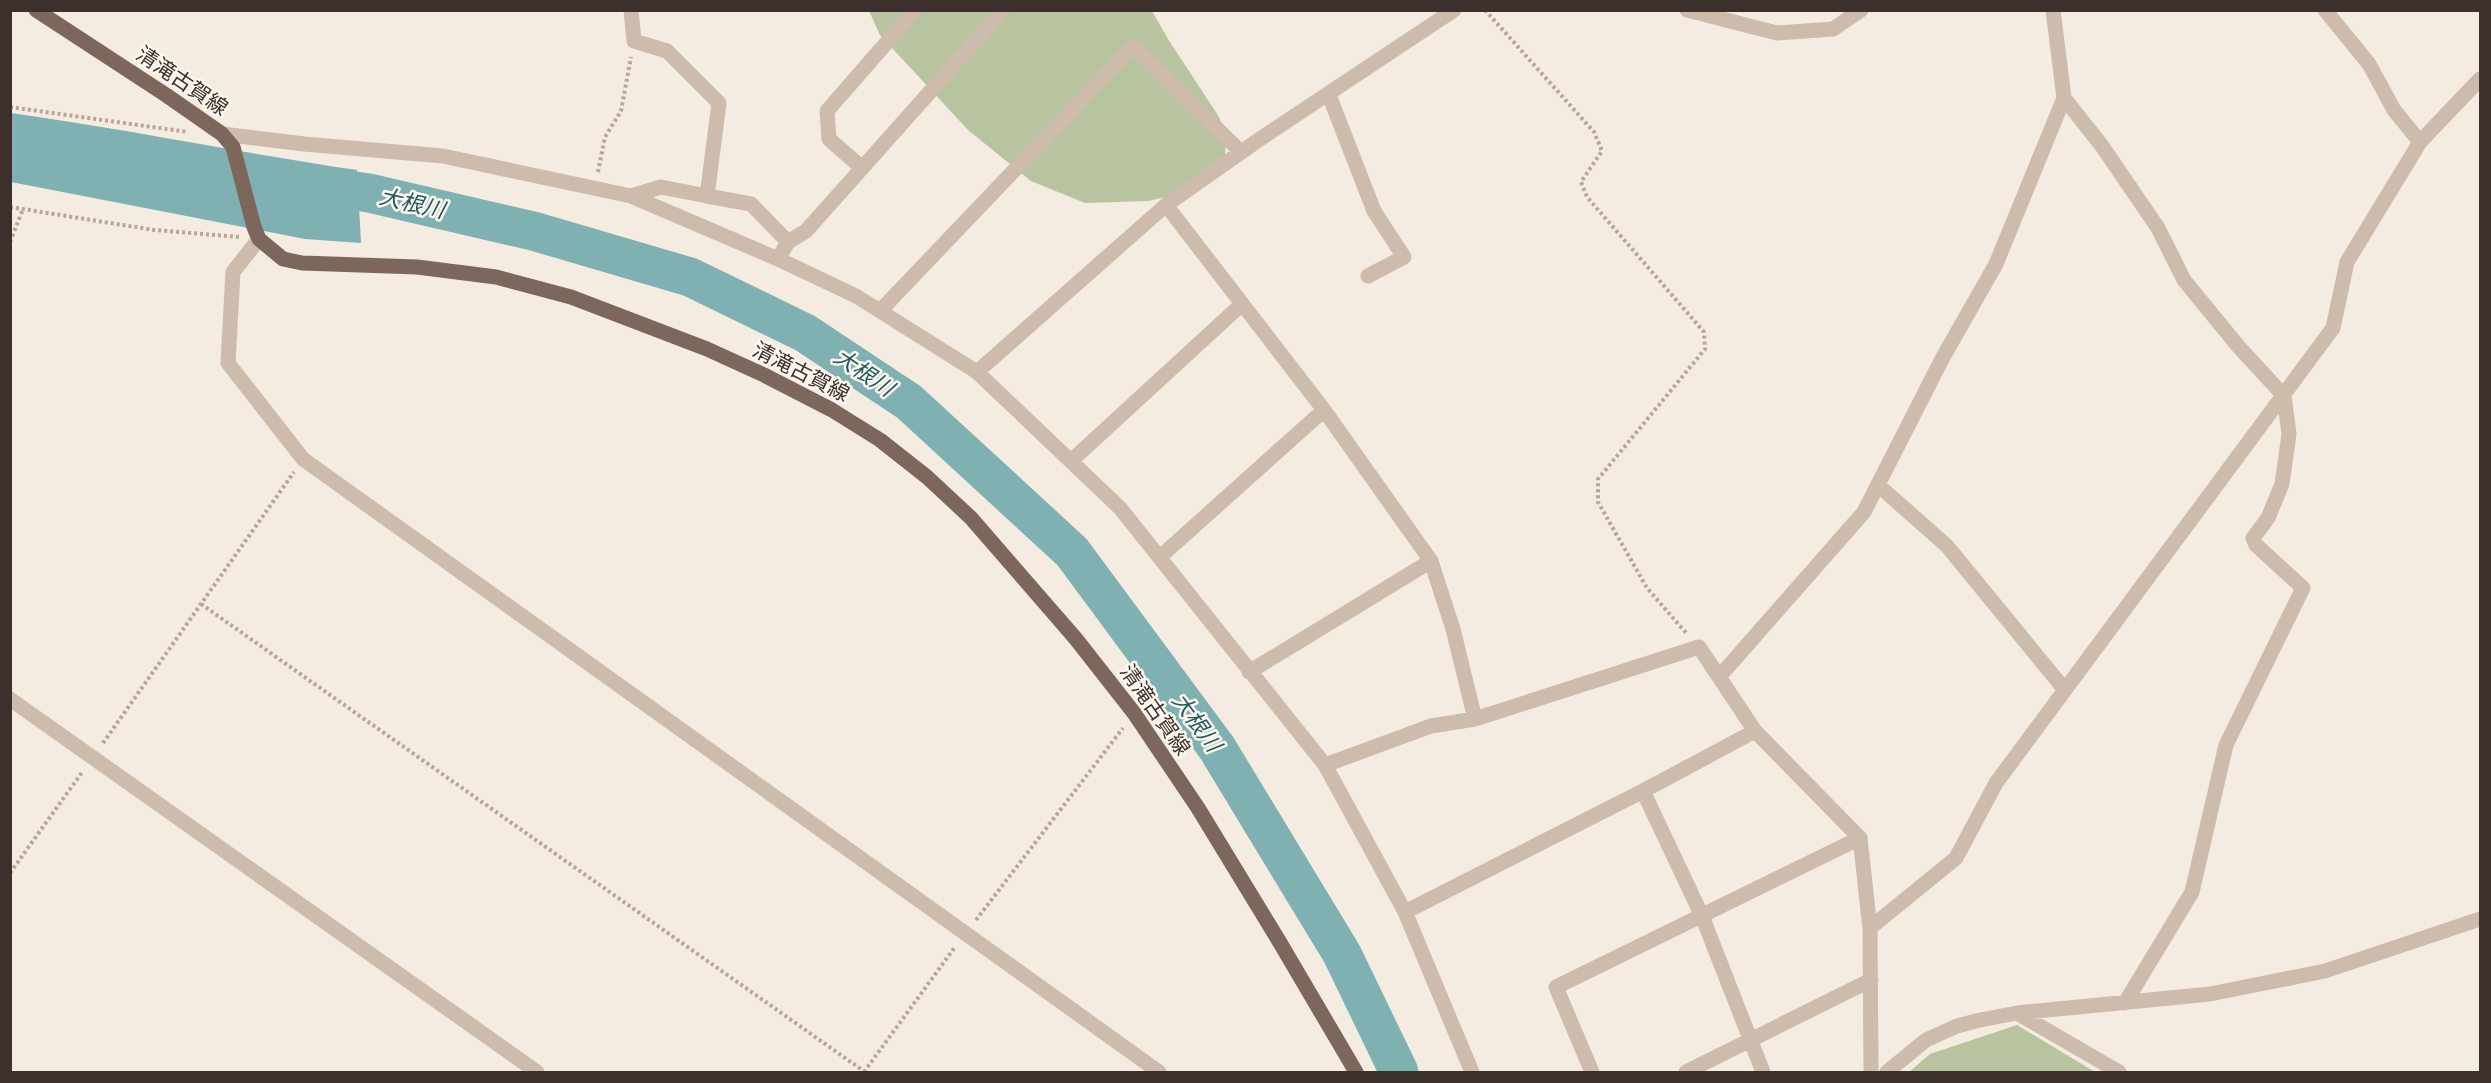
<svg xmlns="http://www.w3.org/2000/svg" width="2491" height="1083" font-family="'Fira Sans','Noto Sans JP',sans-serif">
	<rect width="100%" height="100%" fill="#f4ebe1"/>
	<!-- green -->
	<path fill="#b8c4a0" d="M 869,11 L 1152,11 L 1168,39 L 1219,117 L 1226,135 L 1225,156 L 1187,192 L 1148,201 L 1085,203 L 1031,181 L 968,130 L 880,35 Z
		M 2017,1025 L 2095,1072 L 1909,1072 L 1930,1054 Z"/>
	<!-- water -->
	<path fill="#7fb0b2" d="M 11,113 C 126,129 241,153 357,170 L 361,243 L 305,239 L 11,182 Z"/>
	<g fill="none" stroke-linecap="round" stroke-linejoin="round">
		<!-- river -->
		<path stroke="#7fb0b2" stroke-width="39" d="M 306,184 L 369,193 L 533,231 L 690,277 L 805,333 L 909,402 L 1072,552 L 1217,748 L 1342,954 L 1399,1072"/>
		<!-- path -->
		<path stroke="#b9a596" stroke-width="4" stroke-dasharray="3 3" stroke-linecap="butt" d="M 1485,10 L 1594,132 L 1602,151 L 1581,182 L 1587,197 L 1704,332 L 1705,349 L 1598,479 L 1598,502 L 1647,588 L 1687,634
			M 10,107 L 188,132
			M 598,172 L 605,137 L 621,111 L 631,57
			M 10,207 L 154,230 L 239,237
			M 10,242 L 23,209
			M 201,604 L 865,1072
			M 103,743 L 294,472
			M 10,873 L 83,771
			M 976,920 L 1123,728
			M 864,1072 L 955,947"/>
		<!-- minor -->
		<path stroke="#cdbbac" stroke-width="15" d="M 631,10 L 634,41 L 667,51 L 719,103 L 707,196 L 751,204 L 788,242 L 778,259
			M 1687,10 L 1777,33 L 1833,29 L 1861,10
			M 2325,10 L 2369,64 L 2394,110 L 2420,142
			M 1329,95 L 1374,211 L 1404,257 L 1368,276
			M 2064,98 L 2102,146 L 2158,228 L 2184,280 L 2238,346 L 2284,396 L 2289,434 L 2282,484 L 2268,518 L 2253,538 L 2256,545 L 2303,588 L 2226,745 L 2192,892 L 2125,1003
			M 222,134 L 304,144 L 443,156 L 631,196 L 778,259 L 856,296 L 977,372 L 1120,508 L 1325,765 L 1405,912 L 1472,1072
			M 862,168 L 829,139 L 827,111 L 915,10
			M 631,196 L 661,187 L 707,196
			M 1166,205 L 1324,410 L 1431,561 L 1453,629 L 1475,719
			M 259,239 L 233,272 L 228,363 L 303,459 L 1159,1072
			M 788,242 L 806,231 L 1003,10
			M 880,311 L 1133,46 L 1241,152
			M 977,372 L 1166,205 L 1257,141 L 1454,10
			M 1071,461 L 1242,304
			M 1878,485 L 1947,546 L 2065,690
			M 1160,557 L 1324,410
			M 1249,672 L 1431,561
			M 1719,677 L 1864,512 L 1942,359 L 1996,264 L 2064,98 L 2053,10
			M 10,699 L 537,1072
			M 1325,765 L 1431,726 L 1475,719 L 1699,647 L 1755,731 L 1860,838 L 1870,928 L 1871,1072
			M 1643,791 L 1702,916 L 1763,1072
			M 1405,912 L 1643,791 L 1755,731
			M 1870,928 L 1956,858 L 1996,783 L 2333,328 L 2347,262 L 2420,142 L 2480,79
			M 2017,1013 L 2119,1072
			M 1592,1072 L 1556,987 L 1860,838
			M 1686,1072 L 1871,980
			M 1887,1072 L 1926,1040 L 1957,1026 L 1980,1020 L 2017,1013 L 2210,994 L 2325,971 L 2480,919"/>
		<!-- major -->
		<path stroke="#7d675c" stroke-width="15" d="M 36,10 L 166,95 L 222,134 L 233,147 L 254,227 L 259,239 L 283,259 L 302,263 L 417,267 L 496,277 L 571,297 L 707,349 L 764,375 L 832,410 L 880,440 L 927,477 L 971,518 L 1076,639 L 1134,713 L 1198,808 L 1279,941 L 1356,1072"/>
	</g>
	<g text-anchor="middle" stroke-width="5" stroke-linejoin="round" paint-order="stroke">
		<!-- street labels -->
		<g font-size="21" fill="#3b302b" stroke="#fbf5ee">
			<text transform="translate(182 81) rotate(34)" y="7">清滝古賀線</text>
			<text transform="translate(801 372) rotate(27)" y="7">清滝古賀線</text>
			<text transform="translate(1155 710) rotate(55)" y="7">清滝古賀線</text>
		</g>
		<!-- water labels -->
		<g font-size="22" font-style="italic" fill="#1f5a5e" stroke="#fbf5ee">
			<text transform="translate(412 203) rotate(13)" y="8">大根川</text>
			<text transform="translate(864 372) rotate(34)" y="8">大根川</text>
			<text transform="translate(1197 722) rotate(54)" y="8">大根川</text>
		</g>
	</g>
	<!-- border -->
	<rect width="2491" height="1083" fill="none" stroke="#3b302b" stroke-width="24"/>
</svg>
